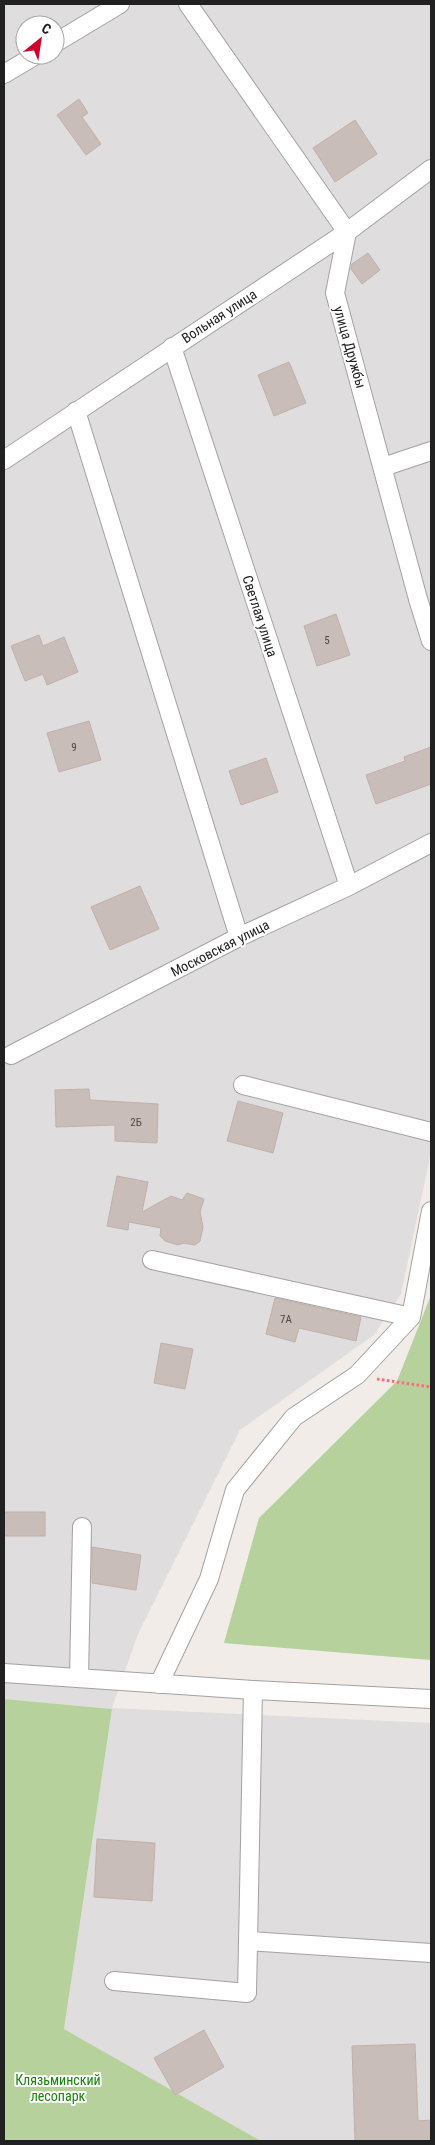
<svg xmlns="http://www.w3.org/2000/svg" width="435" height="2145" font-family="'Roboto Condensed',sans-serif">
	<rect width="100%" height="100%" fill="#f1ece7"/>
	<!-- residential -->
	<path fill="#dfddde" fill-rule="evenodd" d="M 4,4 L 431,4 L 431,1152 L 401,1294 L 374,1335 L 240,1430 L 138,1634 L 112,1708 L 431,1723 L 431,2141 L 261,2141 L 64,2029 L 112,1709 L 4,1699 ZM 25,25 L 55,25 L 55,55 L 25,55 Z"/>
	<!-- forest -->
	<path fill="#b6d19b" d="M 431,1295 L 431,1660 L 224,1643 L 259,1518 L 397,1381 Z
		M 4,1699 L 112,1709 L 64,2029 L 261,2141 L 4,2141 Z"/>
	<!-- building -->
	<path fill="#c9bdba" stroke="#c3afa9" d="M 79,99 L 88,113 L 82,117 L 101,144 L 86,155 L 57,115 Z
		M 355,120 L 377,154 L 335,182 L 313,148 Z
		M 368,253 L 380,270 L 362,284 L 351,269 L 352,264 Z
		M 289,362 L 306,403 L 274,416 L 258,375 Z
		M 336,614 L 350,655 L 317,666 L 304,626 Z
		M 39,635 L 43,646 L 64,637 L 78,672 L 47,685 L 43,674 L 25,681 L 11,646 Z
		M 89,721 L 101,760 L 59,772 L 47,733 Z
		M 431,747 L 431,784 L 376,804 L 366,775 L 405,761 L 404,757 Z
		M 266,758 L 278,792 L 241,805 L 229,771 Z
		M 140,886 L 159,929 L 110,950 L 91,907 Z
		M 89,1089 L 90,1100 L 158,1104 L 157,1143 L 115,1141 L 115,1125 L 56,1127 L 55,1090 Z
		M 238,1101 L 283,1113 L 273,1153 L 227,1141 Z
		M 117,1176 L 148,1182 L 142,1212 L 171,1196 L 182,1200 L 187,1193 L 204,1199 L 200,1212 L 203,1227 L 200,1241 L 195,1245 L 184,1243 L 178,1245 L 165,1241 L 160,1236 L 161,1228 L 129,1222 L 128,1230 L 107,1226 Z
		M 275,1298 L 361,1317 L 356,1341 L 299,1328 L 295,1342 L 266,1334 Z
		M 161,1343 L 193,1349 L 185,1389 L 154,1383 Z
		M 4,1512 L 45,1512 L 45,1536 L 4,1536 Z
		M 92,1547 L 141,1555 L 136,1590 L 92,1583 Z
		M 97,1839 L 155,1843 L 152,1901 L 94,1897 Z
		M 204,2030 L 224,2067 L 175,2095 L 154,2058 Z
		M 415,2044 L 418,2121 L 431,2120 L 431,2141 L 355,2141 L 352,2046 Z"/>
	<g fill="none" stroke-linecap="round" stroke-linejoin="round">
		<!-- minor casing -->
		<g stroke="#a2a2a2" stroke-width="20">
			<path id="minor" d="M 188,4 L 347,232 L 335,293 L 418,599 L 431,641
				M 55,43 L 120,4
				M 4,74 L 36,55
				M 172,347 L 349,886
				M 76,411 L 239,937
				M 4,460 L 347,232 L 431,169
				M 383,467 L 431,451
				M 11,1055 L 239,937 L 349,886 L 431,843
				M 243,1085 L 431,1132
				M 152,1260 L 411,1317
				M 4,1673 L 253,1690 L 431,1699
				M 79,1678 L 82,1527
				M 159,1684 L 209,1579 L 235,1490 L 294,1417 L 357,1375 L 411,1317 L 431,1211
				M 248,1941 L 431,1953
				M 114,1981 L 247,1993 L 253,1690"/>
		</g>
		<!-- path -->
		<path stroke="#fd6c7b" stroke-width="3" stroke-dasharray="2.5 2.5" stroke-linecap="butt" d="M 377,1379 L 431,1387"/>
		<!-- minor -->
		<use href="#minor" stroke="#fff" stroke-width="18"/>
	</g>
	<g text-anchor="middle" stroke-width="4" stroke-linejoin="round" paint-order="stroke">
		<!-- number labels -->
		<g font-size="11" fill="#4b4847">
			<text x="327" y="644">5</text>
			<text x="74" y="751">9</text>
			<text x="136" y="1126">2Б</text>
			<text x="286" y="1323">7А</text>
		</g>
		<!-- street labels -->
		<g font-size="14" fill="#212121" stroke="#fff">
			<text transform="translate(219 316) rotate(-33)" y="5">Вольная улица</text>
			<text transform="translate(350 347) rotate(74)" y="5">улица Дружбы</text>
			<text transform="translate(260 616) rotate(72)" y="5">Светлая улица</text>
			<text transform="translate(220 948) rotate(-27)" y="5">Московская улица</text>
		</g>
		<!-- park labels -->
		<g font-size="14" fill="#188409" stroke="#fff">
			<text x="58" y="2085">Клязьминский<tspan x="58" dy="16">лесопарк</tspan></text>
		</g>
	</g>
	<!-- border -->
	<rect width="435" height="2145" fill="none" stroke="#212121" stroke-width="10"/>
	<!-- north arrow -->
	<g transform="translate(40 40) rotate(30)"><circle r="24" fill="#ffffff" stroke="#a6a6a6"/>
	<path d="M0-4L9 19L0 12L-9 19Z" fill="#d1002b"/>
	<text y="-8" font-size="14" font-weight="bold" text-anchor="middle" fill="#212121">С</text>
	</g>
</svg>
